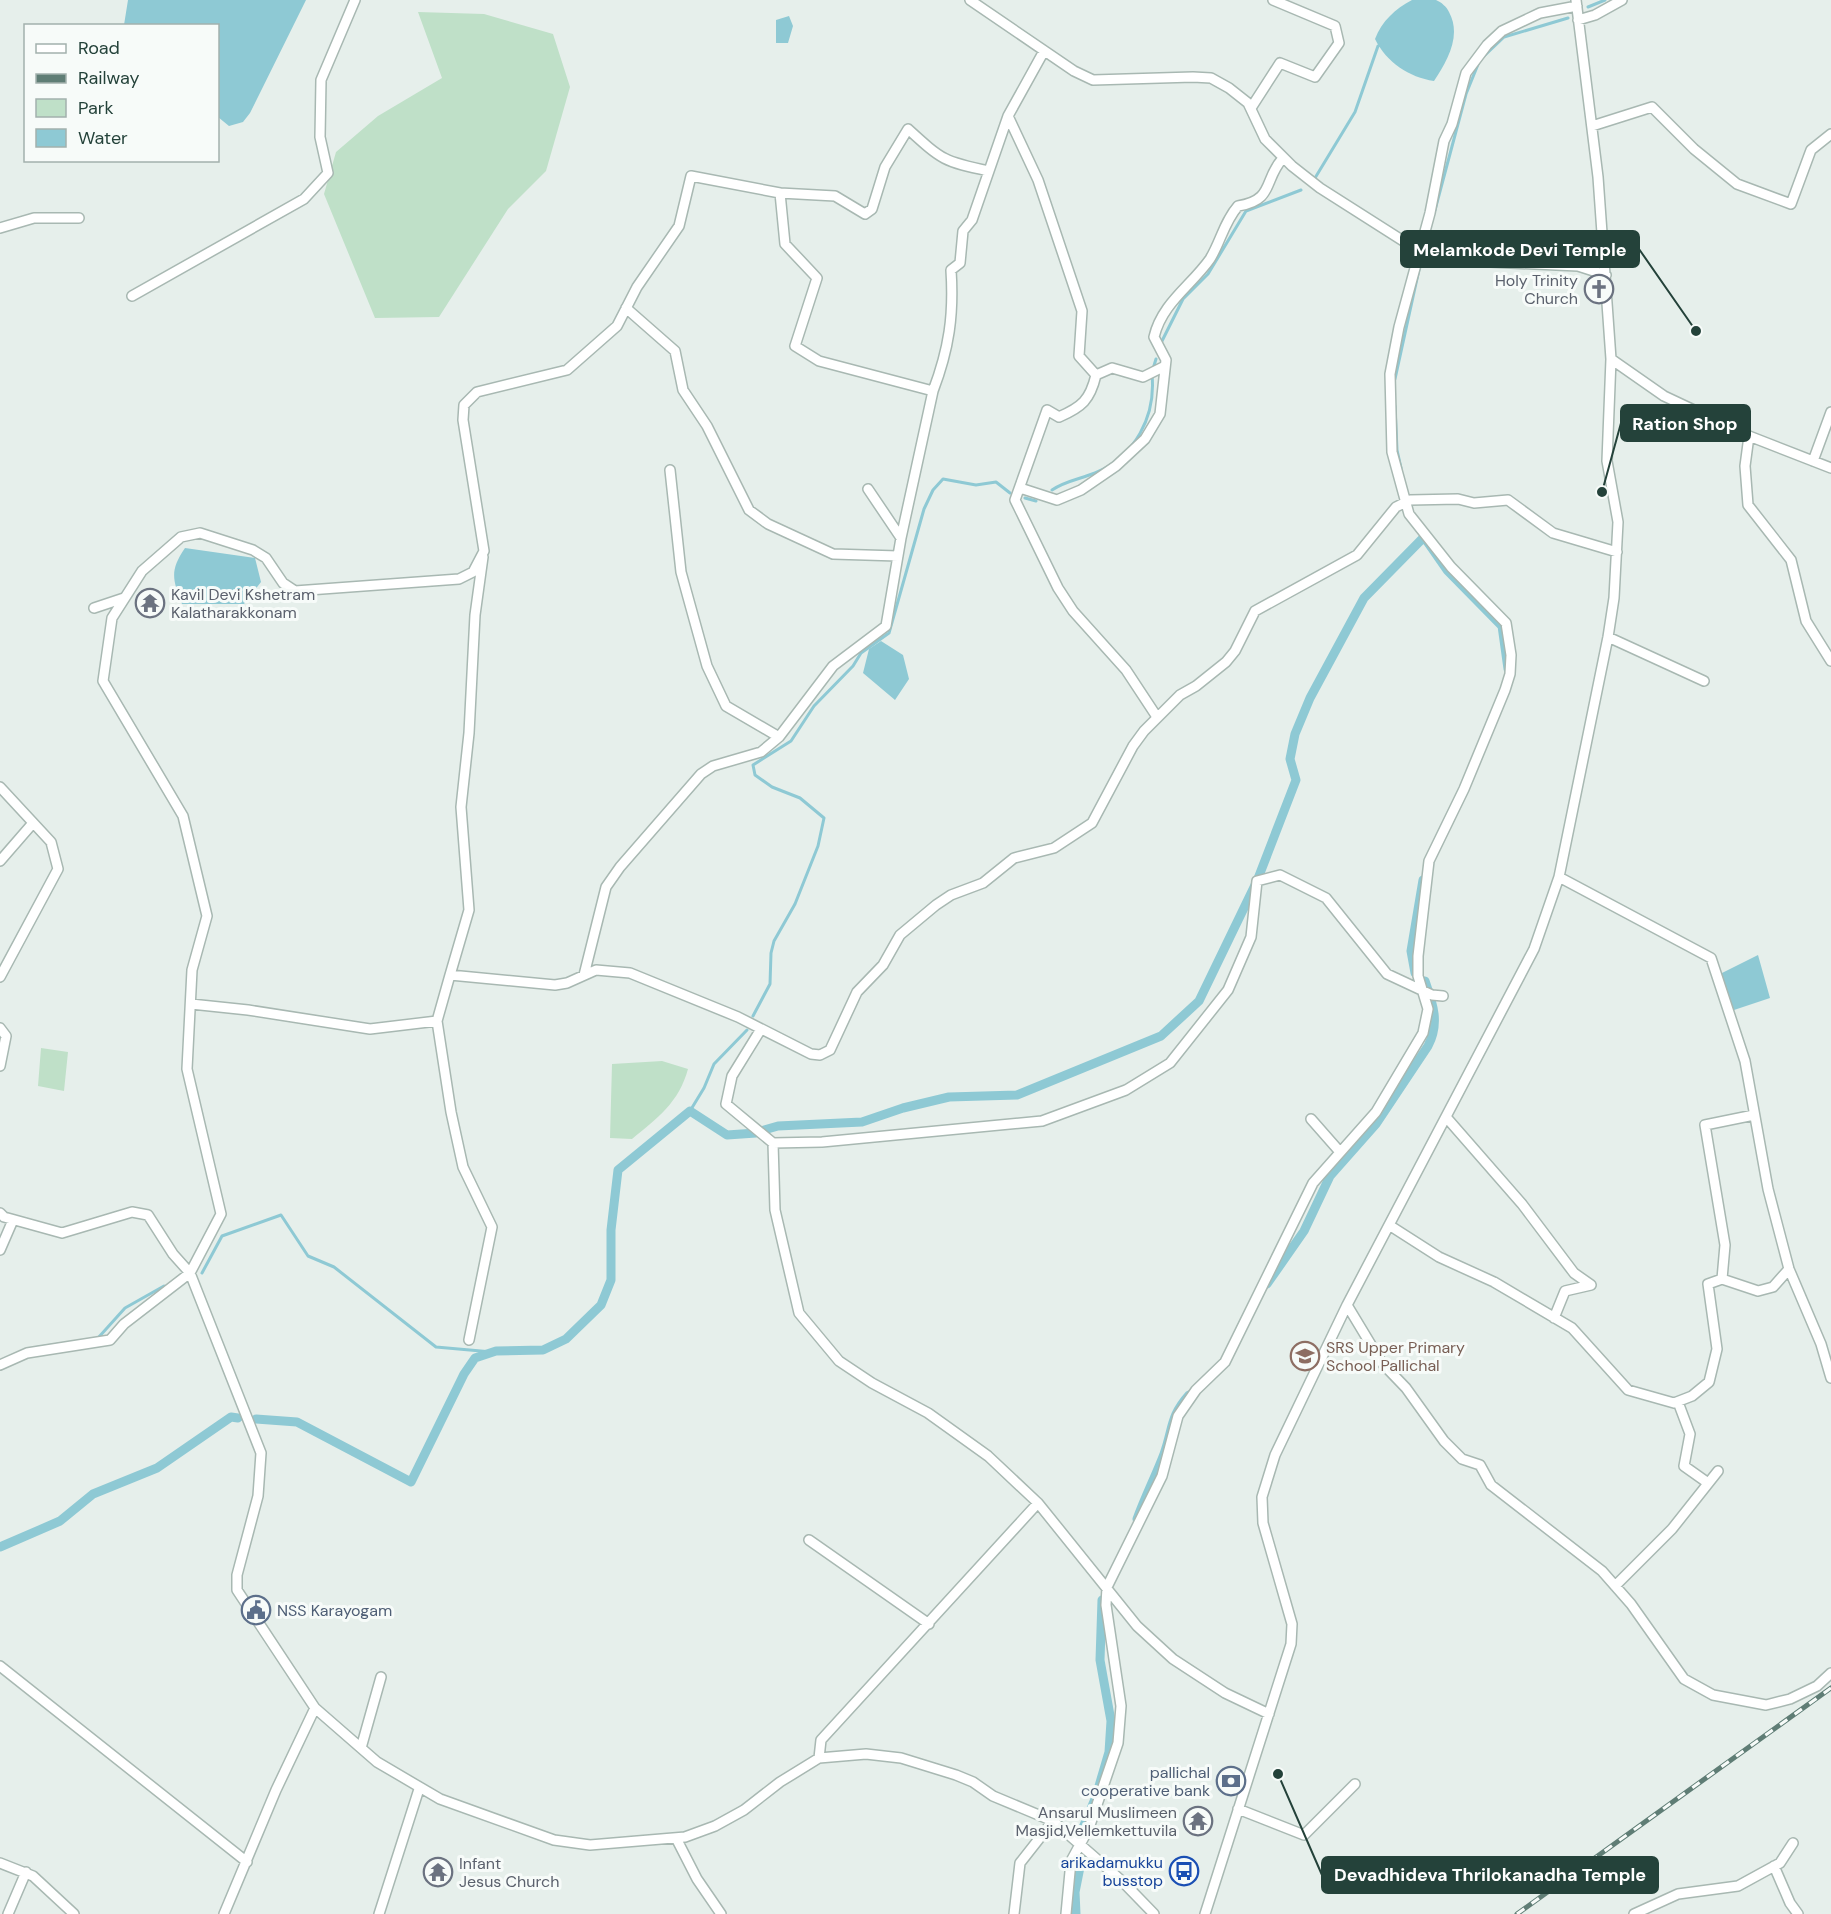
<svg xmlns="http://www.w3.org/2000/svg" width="1831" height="1914" font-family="'DM Sans',sans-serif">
	<rect width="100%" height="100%" fill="#e6efeb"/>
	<!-- green -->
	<path fill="#bfe0c8" d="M 418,12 L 484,14 L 553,34 L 570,87 L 546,171 L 508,209 L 439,317 L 375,318 L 324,194 L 336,152 L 378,116 L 442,78 Z
		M 41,1048 L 68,1052 L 64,1091 L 38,1086 Z
		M 662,1061 L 688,1069 C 679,1102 658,1118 632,1139 L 610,1138 L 612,1064 Z"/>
	<!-- water -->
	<path fill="#8ec9d4" d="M 128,0 L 306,0 L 250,113 L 243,122 L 229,126 L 218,117 L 218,26 L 124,25 Z
		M 1412,0 C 1419,0 1429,0 1436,0 C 1441,2 1447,7 1449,12 C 1462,36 1447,61 1434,81 C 1409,77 1387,63 1375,39 C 1382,21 1395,9 1412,0 Z
		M 789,16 L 793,26 L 788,43 L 776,43 L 776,20 Z
		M 185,548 L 255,558 L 261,582 L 244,604 L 182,604 C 172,579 170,570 185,548 Z
		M 881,641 L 903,655 L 909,679 L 895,700 L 863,673 L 869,649 Z
		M 1758,955 L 1770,998 L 1728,1012 L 1720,974 Z"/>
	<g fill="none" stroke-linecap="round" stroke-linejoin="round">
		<!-- stream -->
		<path stroke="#8ec9d4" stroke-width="3" d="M 1588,7 L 1605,0
			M 1483,57 L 1504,37 L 1568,18
			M 1315,178 L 1355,112 L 1378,46 L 1382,44
			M 1435,210 L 1466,94 L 1479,62
			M 1162,341 L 1183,299 L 1208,274 L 1246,211 L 1301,190
			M 1153,369 L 1156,359
			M 1395,379 L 1420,265
			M 1395,406 L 1397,450 L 1401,468
			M 1052,490 C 1065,481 1080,479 1095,473 C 1135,456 1156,417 1152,375
			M 1025,498 L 1036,501
			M 753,1016 L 770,984 L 771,953 L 774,941 L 795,904 L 818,846 L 824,818 L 800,798 L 772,787 L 755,775 L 753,765 L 791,741 L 814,706 L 853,666 L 861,653 L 889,633 L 924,509 L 933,490 L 943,479 L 976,485 L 996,482 L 1010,493
			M 690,1111 L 704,1088 L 714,1064 L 747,1030
			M 202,1273 L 222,1236 L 281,1215 L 308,1256 L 334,1267 L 436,1347 L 492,1352
			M 98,1338 L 125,1308 L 164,1286
			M 33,1348 L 59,1344"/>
		<!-- canal -->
		<path stroke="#8ec9d4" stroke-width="9" d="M 1415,973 L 1411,951 L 1423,880
			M 764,1130 L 778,1126 L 862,1122 L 903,1108 L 949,1097 L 1017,1095 L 1161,1036 L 1199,1001 L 1257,881 L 1296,780 L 1290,759 L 1295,734 L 1310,698 L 1364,598 L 1424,537 L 1447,570 L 1502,626 L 1508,669
			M 1267,1284 L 1304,1231 L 1330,1176 L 1376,1124 L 1428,1046 C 1440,1023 1433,1004 1425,981
			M 256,1419 L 297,1422 L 411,1482 L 464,1374 L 475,1358 L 496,1351 L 543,1350 L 566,1339 L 601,1305 L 611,1280 L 611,1230 L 618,1170 L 690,1111 L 727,1135 L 756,1133
			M 1137,1519 C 1145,1497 1156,1475 1164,1454 C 1173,1429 1170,1416 1189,1395
			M 0,1547 L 60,1521 L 93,1494 L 157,1468 L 231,1417 L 238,1418
			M 1099,1786 L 1109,1752 L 1111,1721 L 1100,1660 L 1102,1600
			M 1082,1830 L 1095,1799
			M 1076,1914 L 1075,1892 L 1082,1857"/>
		<!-- minor casing -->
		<g stroke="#a8b8b2" stroke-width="12">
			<path id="minor" d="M 970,0 L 1074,71 L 1093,80 L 1193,77 L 1211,78 L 1229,88 L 1248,103 L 1265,139 L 1292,166 L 1320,188 L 1419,251 L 1490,262 L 1578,266 L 1606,275
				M 1578,20 L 1595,15 L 1622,0
				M 1044,51 L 1008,116 L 1038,180 L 1082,311 L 1079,356 L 1096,375
				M 1251,108 L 1280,63 L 1315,77 L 1339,43 L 1335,26 L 1273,0
				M 1592,126 L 1652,107 L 1694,149 L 1737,184 L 1791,204 L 1811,150 L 1831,134
				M 780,193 L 835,196 L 865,214 L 872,209 L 885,167 L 908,129 C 942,160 944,162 989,171
				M 0,228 L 34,218 L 79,218
				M 132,296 L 304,199 L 328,173 L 320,137 L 321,80 L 355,0
				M 626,308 L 675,351 L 683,390 L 707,426 L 749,510 L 768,524 L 833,554 L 898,556
				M 1611,359 L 1664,396 L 1749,436 L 1831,468
				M 1096,375 C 1090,400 1082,407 1059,417 L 1047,410 L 1015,500 L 1058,588 L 1073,611 L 1126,670 L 1157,717
				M 1096,375 L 1112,368 L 1143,377 L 1165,366
				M 933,391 C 949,349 954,315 951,270 L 960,263 L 963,231 L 972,220 L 1008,116
				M 1749,436 L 1745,466 L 1748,505 L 1791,560 L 1806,621 L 1831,661
				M 1813,461 L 1831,412
				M 670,470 L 681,572 L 707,666 L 726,706 L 779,737
				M 1020,488 L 1057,500 L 1081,490 L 1116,466 L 1145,439 L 1160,414 L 1166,360 L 1154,337 C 1162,303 1191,286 1210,259 C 1221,241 1224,222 1238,206 C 1275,200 1263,180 1283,158
				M 868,489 L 901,538
				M 483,557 L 475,615 L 469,733 L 461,807 L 469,910 L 450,975 L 555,985 L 567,983 L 596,970 L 630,973 L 738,1017 L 811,1054 L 820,1055 L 830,1050 L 857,992 L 883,965 L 900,935 L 936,905 L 951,895 L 983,883 L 1014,858 L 1054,848 L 1092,823 L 1133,746 L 1144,731 L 1180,695 L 1196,686 L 1226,662 L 1235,651 L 1255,611 L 1357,555 L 1396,507 L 1410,500 L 1458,499 L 1474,503 L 1508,500 L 1553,533 L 1617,552
				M 94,608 L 124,598
				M 1608,637 L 1704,681
				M 0,787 L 51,842 L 58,869 L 0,977
				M 0,861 L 33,823
				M 1559,877 L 1711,958 L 1745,1061 L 1768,1189 L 1789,1269 L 1821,1344 L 1831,1378
				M 450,975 L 437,1021 L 451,1112 L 463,1167 L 492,1227 L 469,1340
				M 191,1004 L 248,1010 L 370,1029 L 437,1021
				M 0,1028 L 6,1036 L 0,1066
				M 761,1029 L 732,1076 L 726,1104 L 773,1143 L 775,1210 L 799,1313 L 839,1361 L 872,1383 L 928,1413 L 988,1456 L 1038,1503 L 1137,1626 L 1173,1659 L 1225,1693 L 1269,1714
				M 1446,1117 L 1522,1204 L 1574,1273 L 1591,1285 L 1565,1291 L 1554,1318
				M 1311,1119 L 1340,1152
				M 773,1143 L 822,1142 L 1042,1121 L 1126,1090 L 1170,1063 L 1228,990 L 1251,937 L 1257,881 L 1280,875 L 1326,898 L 1387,974 L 1432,995 L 1443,996
				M 0,1213 L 4,1217 L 62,1233 L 132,1212 L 148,1215 L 173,1254 L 190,1273 L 261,1453 L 258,1496 L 237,1575 L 237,1590 L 315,1708 L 377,1762 L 440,1799 L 554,1840 L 590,1845 L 685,1837 L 715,1826 L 744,1810 L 780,1782 L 819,1758 L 866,1754 L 901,1758 L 956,1775 L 973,1782 L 993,1796 L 1053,1821 L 1123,1882 L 1154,1914
				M 1389,1225 L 1439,1257 L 1494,1282 L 1572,1328 L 1628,1390 L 1674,1403 L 1692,1396 L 1709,1382 L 1717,1349 L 1708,1284 L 1722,1279 L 1758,1291 L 1773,1287 L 1789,1269
				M 0,1250 L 13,1220
				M 1722,1279 L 1725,1245 L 1705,1125 L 1754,1115
				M 1347,1305 L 1382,1363 L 1406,1388 L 1444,1441 L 1462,1459 L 1480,1465 L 1491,1485 L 1602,1571 L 1631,1604 L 1684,1679 L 1713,1695 L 1766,1705 L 1790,1699 L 1817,1686 L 1831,1673
				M 0,1365 L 27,1353 L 110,1340 L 124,1324 L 190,1273 L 221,1214 L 187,1069 L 192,970 L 207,916 L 183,816 L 103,681 L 112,618 L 142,571 L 181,537 L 200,533 L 253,550 L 266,558 L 283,583 L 295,591 L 459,579 L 473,572 L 484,551 L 463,420 L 464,405 L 477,392 L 567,370 L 617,326 L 637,287 L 679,226 L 691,176 L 780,193 L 785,244 L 817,278 L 795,346 L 819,361 L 933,391 L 901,538 L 886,626 L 833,666 L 779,737 L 761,752 L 713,766 L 701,774 L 620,867 L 606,887 L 584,975
				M 1678,1402 L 1690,1434 L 1684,1466 L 1708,1483
				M 809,1540 L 929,1624
				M 1615,1586 L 1672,1529 L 1718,1471
				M 0,1666 L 247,1862
				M 361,1748 L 381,1677
				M 819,1758 L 821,1740 L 1038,1503
				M 1238,1809 L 1304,1835 L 1355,1784
				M 676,1838 L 697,1879 L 721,1914
				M 0,1863 L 33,1876 L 74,1914
				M 1774,1866 L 1790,1903 L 1798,1914
				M 8,1914 L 26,1872
				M 224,1914 L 276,1790 L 315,1708
				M 379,1914 L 419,1789
				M 1014,1914 L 1020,1863 L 1053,1821
				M 1066,1914 L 1071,1861 L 1089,1828 L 1118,1743 L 1121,1706 L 1106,1605 L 1107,1587 L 1162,1476 L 1178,1416 L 1196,1390 L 1225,1362 L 1313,1183 L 1376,1112 L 1423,1033 L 1428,1009 L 1418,976 L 1418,956 L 1429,861 L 1464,789 L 1505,690 L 1510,674 L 1511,655 L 1506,623 L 1451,567 L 1409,514 L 1392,452 L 1390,374 L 1399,327 L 1430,213 L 1444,141 L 1452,124 L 1466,73 L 1487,45 L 1502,31 L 1540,13 L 1577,6
				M 1205,1914 L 1291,1644 L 1292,1624 L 1263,1523 L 1262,1497 L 1275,1455 L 1347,1305 L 1534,949 L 1559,877 L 1608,637 L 1614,598 L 1618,522 L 1607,461 L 1611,359 L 1598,177 L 1576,0
				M 1634,1914 L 1678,1894 L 1738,1886 L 1780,1863 L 1793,1843"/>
		</g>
		<!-- minor -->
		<use href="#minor" stroke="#fff" stroke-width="9"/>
		<!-- rail casing -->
		<g stroke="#5f7d75" stroke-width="5">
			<path id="rail" d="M 1517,1914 L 1831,1688"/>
		</g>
		<!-- rail -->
		<use href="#rail" stroke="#f7fbf9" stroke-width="3" stroke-dasharray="9" stroke-linecap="butt"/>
	</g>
	<!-- icons -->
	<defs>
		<g id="church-ring" transform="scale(1.5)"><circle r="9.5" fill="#f7fbf9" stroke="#6b7280" stroke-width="1.5"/><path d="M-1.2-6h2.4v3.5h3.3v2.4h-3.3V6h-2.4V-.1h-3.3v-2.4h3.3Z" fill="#6b7280"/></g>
		<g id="temple-ring" transform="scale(1.5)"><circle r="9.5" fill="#f7fbf9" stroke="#6b7280" stroke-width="1.5"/><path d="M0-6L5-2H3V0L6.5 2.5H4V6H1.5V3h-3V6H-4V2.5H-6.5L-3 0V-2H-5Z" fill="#6b7280"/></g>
		<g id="school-ring" transform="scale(1.5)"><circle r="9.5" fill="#f7fbf9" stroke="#8d6e63" stroke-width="1.5"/><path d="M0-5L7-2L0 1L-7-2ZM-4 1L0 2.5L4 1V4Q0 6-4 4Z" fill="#8d6e63"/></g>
		<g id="civic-ring" transform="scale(1.5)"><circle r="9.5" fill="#f7fbf9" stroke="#5c6f8a" stroke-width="1.5"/><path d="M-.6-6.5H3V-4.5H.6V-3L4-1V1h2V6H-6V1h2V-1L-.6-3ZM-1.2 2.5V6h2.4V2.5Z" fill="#5c6f8a"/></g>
		<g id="bank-ring" transform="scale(1.5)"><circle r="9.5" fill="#f7fbf9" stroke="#5c6f8a" stroke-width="1.5"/><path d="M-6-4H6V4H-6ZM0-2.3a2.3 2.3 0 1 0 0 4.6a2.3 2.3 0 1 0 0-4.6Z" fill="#5c6f8a"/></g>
		<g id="bus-ring" transform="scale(1.5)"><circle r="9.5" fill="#f7fbf9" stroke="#1a4fb4" stroke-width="1.5"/><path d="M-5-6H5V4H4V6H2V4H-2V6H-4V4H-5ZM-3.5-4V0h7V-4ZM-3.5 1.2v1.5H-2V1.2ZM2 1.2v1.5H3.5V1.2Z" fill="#1a4fb4"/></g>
	</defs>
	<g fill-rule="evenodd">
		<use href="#church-ring" x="1599" y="289"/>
		<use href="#temple-ring" x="150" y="603"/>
		<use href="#school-ring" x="1305" y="1356"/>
		<use href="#civic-ring" x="256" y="1610"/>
		<use href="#bank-ring" x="1231" y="1781"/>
		<use href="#temple-ring" x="1198" y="1821"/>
		<use href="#bus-ring" x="1184" y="1871"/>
		<use href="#temple-ring" x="438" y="1872"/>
	</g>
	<g text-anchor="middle" stroke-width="6" stroke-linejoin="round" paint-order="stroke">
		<!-- worship labels -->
		<g font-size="16" fill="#5b616d" stroke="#f7fbf9" text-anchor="end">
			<text x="1578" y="286">Holy Trinity<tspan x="1578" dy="18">Church</tspan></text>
			<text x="171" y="600" text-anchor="start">Kavil Devi Kshetram<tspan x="171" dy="18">Kalatharakkonam</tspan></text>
			<text x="1177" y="1818">Ansarul Muslimeen<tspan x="1177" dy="18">Masjid,Vellemkettuvila</tspan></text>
			<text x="459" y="1869" text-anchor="start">Infant<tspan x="459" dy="18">Jesus Church</tspan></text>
		</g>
		<!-- education labels -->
		<g font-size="16" fill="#785e54" stroke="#f7fbf9" text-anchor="start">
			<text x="1326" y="1353">SRS Upper Primary<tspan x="1326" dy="18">School Pallichal</tspan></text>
		</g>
		<!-- service labels -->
		<g font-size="16" fill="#4e5e75" stroke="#f7fbf9" text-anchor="start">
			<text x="277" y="1616">NSS Karayogam</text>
			<text x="1210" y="1778" text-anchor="end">pallichal<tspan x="1210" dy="18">cooperative bank</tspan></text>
		</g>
		<!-- transit labels -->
		<g font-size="16" fill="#164399" stroke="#f7fbf9" text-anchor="end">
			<text x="1163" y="1868">arikadamukku<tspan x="1163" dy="18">busstop</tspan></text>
		</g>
	</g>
	<!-- callouts -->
	<path fill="none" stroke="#24423a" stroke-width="2" d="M1696 331L1639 249M1602 492L1621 423M1278 1774L1322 1875"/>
	<g fill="#24423a" stroke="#f7fbf9" stroke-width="2">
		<circle cx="1696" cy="331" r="6"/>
		<circle cx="1602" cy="492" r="6"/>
		<circle cx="1278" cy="1774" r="6"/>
	</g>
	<g fill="#24423a" stroke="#24423a" stroke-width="2">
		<rect x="1401" y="231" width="238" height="36" rx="6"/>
		<rect x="1621" y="405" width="129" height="36" rx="6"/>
		<rect x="1322" y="1857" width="336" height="36" rx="6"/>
	</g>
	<g font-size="18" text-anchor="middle" font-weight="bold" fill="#fff">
		<text x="1520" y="256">Melamkode Devi Temple</text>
		<text x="1685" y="430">Ration Shop</text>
		<text x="1490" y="1881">Devadhideva Thrilokanadha Temple</text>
	</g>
	<!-- legend -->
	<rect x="24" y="24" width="195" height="138" fill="#f7fbf9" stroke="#a3b1ad" stroke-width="1.5"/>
	<rect x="36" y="44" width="30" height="9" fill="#ffffff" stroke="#a3b1ad" stroke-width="1.5"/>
	<text x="78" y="54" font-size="18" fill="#24423a">Road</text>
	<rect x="36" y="74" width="30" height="9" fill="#5f7d75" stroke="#a3b1ad" stroke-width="1.5"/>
	<text x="78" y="84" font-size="18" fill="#24423a">Railway</text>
	<rect x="36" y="99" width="30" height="18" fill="#bfe0c8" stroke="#a3b1ad" stroke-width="1.5"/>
	<text x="78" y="114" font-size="18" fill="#24423a">Park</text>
	<rect x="36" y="129" width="30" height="18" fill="#8ec9d4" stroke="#a3b1ad" stroke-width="1.5"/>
	<text x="78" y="144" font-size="18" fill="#24423a">Water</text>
</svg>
